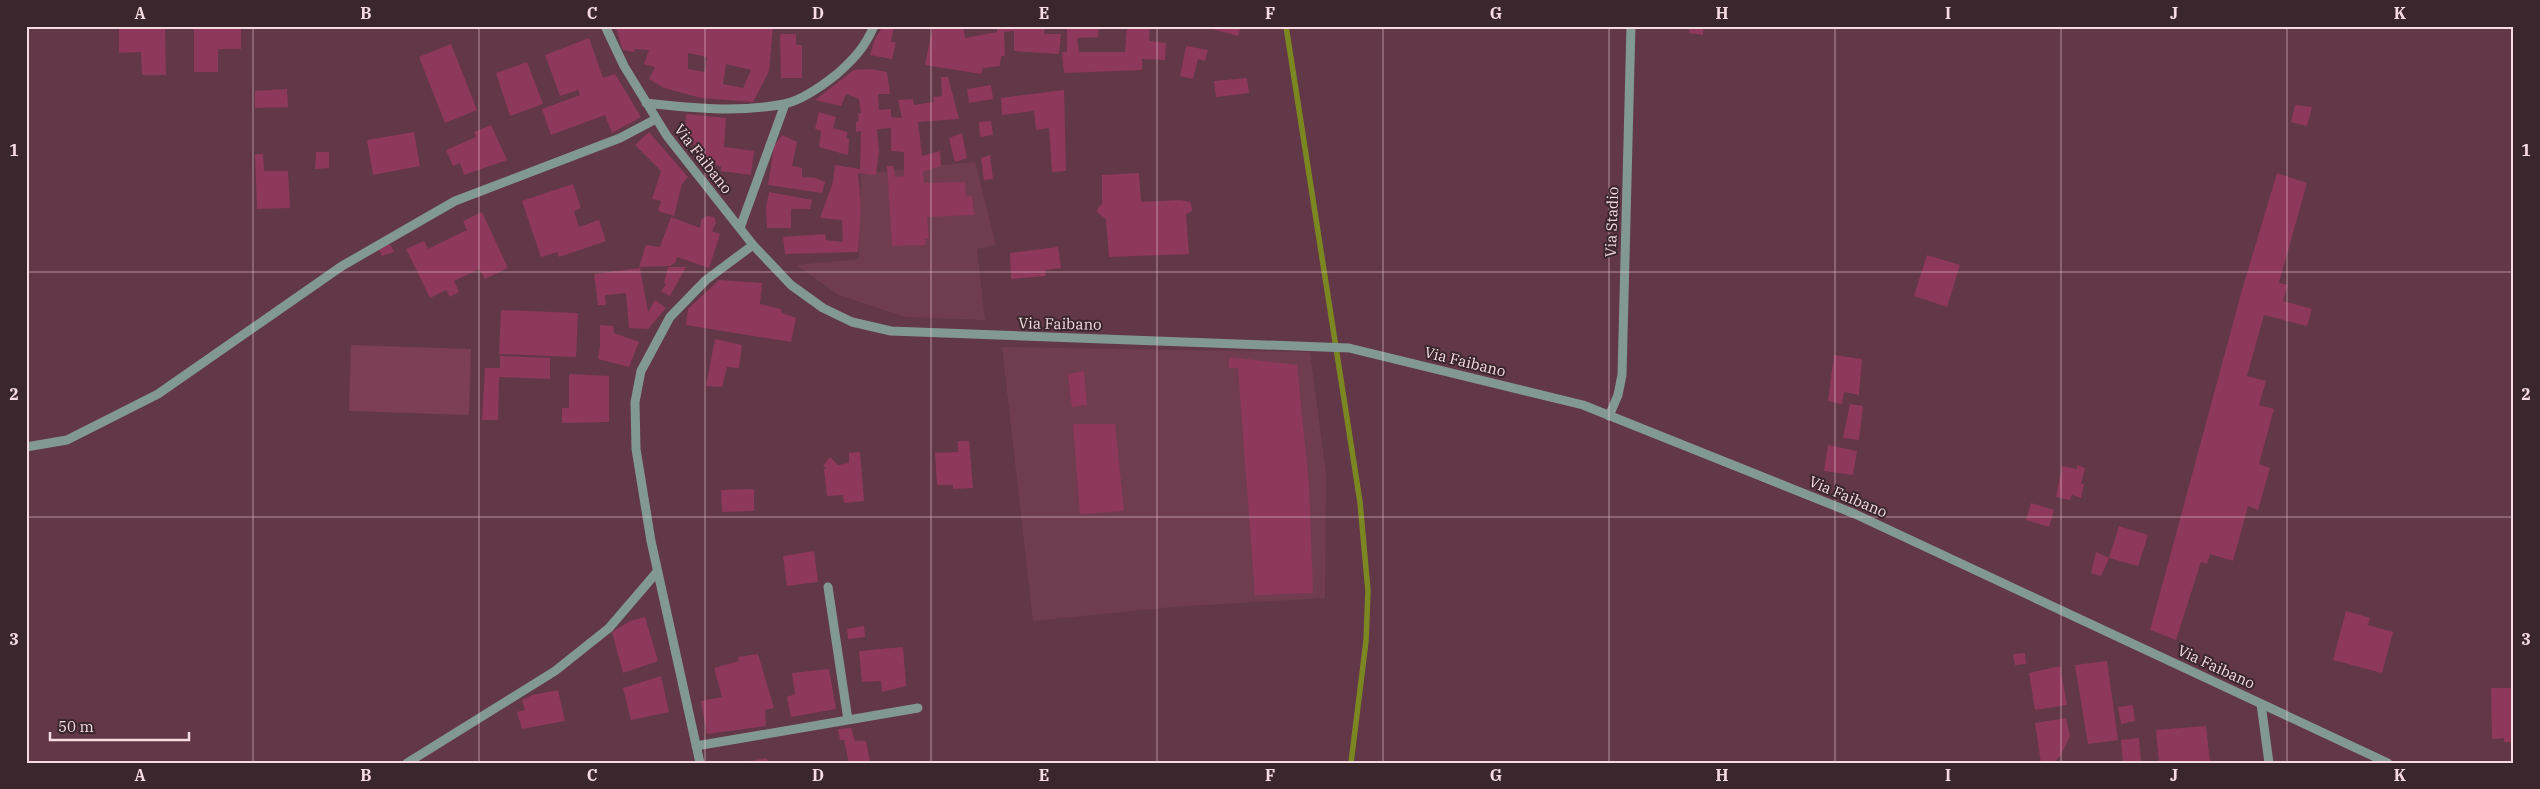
<svg xmlns="http://www.w3.org/2000/svg" width="2540" height="789" font-family="'IBM Plex Serif',serif">
	<rect width="100%" height="100%" fill="#623747"/>
	<!-- built -->
	<path fill="#703d50" d="M 975,162 L 996,245 L 977,249 L 985,320 L 905,317 L 839,295 L 796,265 L 859,259 L 861,174 Z
		M 1002,347 L 1310,352 L 1326,474 L 1325,598 L 1172,607 L 1033,621 Z"/>
	<!-- green -->
	<path fill="#7c3f57" d="M 351,345 L 471,349 L 469,415 L 349,411 Z"/>
	<g fill="none" stroke-linecap="round" stroke-linejoin="round">
		<!-- stream -->
		<path stroke="#7b8821" stroke-width="5.5" d="M 1286,26 L 1360,502 L 1368,591 L 1366,641 L 1351,763"/>
	</g>
	<!-- building -->
	<path fill="#8e385c" fill-rule="evenodd" d="M 165,26 L 166,75 L 142,75 L 141,52 L 119,53 L 119,27 Z
		M 194,26 L 241,26 L 241,49 L 218,49 L 218,72 L 194,72 Z
		M 615,26 L 773,26 L 769,71 L 753,102 L 701,98 L 664,88 L 649,79 L 655,67 L 644,64 L 649,50 L 635,49 L 634,52 L 623,50 ZM 688,53 L 707,57 L 705,72 L 688,69 ZM 726,64 L 751,70 L 743,88 L 723,84 Z
		M 883,26 L 894,26 L 891,42 L 896,42 L 892,59 L 870,55 L 875,39 Z
		M 933,26 L 963,26 L 965,38 L 997,32 L 997,26 L 1045,26 L 1044,34 L 1061,34 L 1059,54 L 1014,51 L 1014,31 L 1004,32 L 1005,56 L 1001,56 L 1000,66 L 983,68 L 981,74 L 925,65 Z
		M 1067,26 L 1099,26 L 1098,37 L 1077,38 L 1079,52 L 1125,52 L 1127,26 L 1150,26 L 1149,41 L 1166,43 L 1165,60 L 1142,59 L 1142,70 L 1064,73 L 1062,52 L 1067,52 Z
		M 1202,26 L 1241,26 L 1238,36 Z
		M 1690,26 L 1704,26 L 1703,35 L 1689,33 Z
		M 780,34 L 796,34 L 796,45 L 802,45 L 802,78 L 781,78 Z
		M 589,38 L 603,78 L 615,74 L 641,117 L 612,133 L 605,115 L 551,135 L 542,109 L 580,95 L 578,90 L 560,96 L 545,55 Z
		M 451,44 L 477,110 L 445,123 L 419,57 Z
		M 1186,46 L 1208,50 L 1205,61 L 1198,59 L 1193,79 L 1180,76 Z
		M 527,62 L 543,104 L 510,116 L 496,73 Z
		M 871,69 L 887,72 L 890,94 L 878,94 L 879,110 L 891,109 L 891,117 L 902,118 L 898,100 L 913,99 L 914,105 L 934,102 L 933,97 L 942,96 L 941,77 L 948,77 L 959,119 L 918,122 L 922,156 L 940,151 L 941,166 L 923,172 L 924,183 L 965,182 L 966,197 L 972,196 L 974,215 L 927,217 L 929,239 L 925,239 L 926,245 L 892,246 L 887,166 L 893,166 L 895,177 L 904,176 L 904,152 L 891,151 L 891,128 L 877,129 L 879,151 L 876,175 L 858,173 L 861,209 L 858,252 L 785,254 L 783,237 L 825,234 L 826,240 L 843,242 L 842,220 L 820,218 L 833,182 L 835,165 L 860,169 L 861,131 L 856,132 L 856,122 L 859,121 L 858,113 L 861,113 L 859,99 L 846,94 L 841,106 L 815,100 L 854,70 Z
		M 1247,78 L 1249,93 L 1216,97 L 1214,81 Z
		M 991,85 L 993,99 L 969,103 L 967,89 Z
		M 287,89 L 288,107 L 255,108 L 255,91 Z
		M 1064,90 L 1066,171 L 1052,172 L 1049,128 L 1036,130 L 1034,111 L 1002,115 L 1001,98 Z
		M 2295,105 L 2312,107 L 2307,126 L 2291,122 Z
		M 819,112 L 836,117 L 833,128 L 848,132 L 846,138 L 849,139 L 848,155 L 819,147 L 821,131 L 815,129 Z
		M 686,114 L 726,118 L 724,147 L 754,151 L 751,175 L 721,171 L 721,167 L 707,160 L 685,133 Z
		M 991,121 L 993,135 L 980,137 L 979,122 Z
		M 491,125 L 507,160 L 464,175 L 460,163 L 453,166 L 446,150 L 476,137 L 474,132 Z
		M 414,132 L 420,166 L 373,175 L 367,140 Z
		M 649,132 L 688,177 L 682,184 L 674,216 L 658,211 L 661,201 L 652,199 L 661,171 L 635,145 Z
		M 962,133 L 967,158 L 955,162 L 949,138 Z
		M 782,135 L 797,142 L 792,166 L 802,168 L 802,177 L 816,178 L 825,182 L 822,193 L 768,185 L 774,146 Z
		M 316,152 L 329,152 L 329,168 L 315,169 Z
		M 255,154 L 263,154 L 264,171 L 288,171 L 290,208 L 257,209 Z
		M 990,155 L 993,179 L 984,180 L 981,158 Z
		M 1139,173 L 1141,202 L 1180,200 L 1191,202 L 1192,211 L 1186,214 L 1189,254 L 1109,257 L 1106,219 L 1097,212 L 1098,208 L 1102,204 L 1102,175 Z
		M 2277,173 L 2307,183 L 2279,283 L 2288,285 L 2283,301 L 2312,309 L 2307,326 L 2264,315 L 2247,376 L 2266,381 L 2259,405 L 2274,409 L 2259,464 L 2270,468 L 2258,510 L 2248,506 L 2233,561 L 2210,554 L 2207,564 L 2201,562 L 2176,640 L 2150,630 L 2242,290 Z
		M 573,184 L 581,208 L 574,211 L 579,227 L 599,220 L 606,241 L 559,257 L 557,252 L 541,257 L 522,201 Z
		M 769,192 L 812,200 L 810,209 L 791,209 L 791,228 L 767,228 L 766,207 Z
		M 482,212 L 508,268 L 485,279 L 479,269 L 454,281 L 459,292 L 450,297 L 446,290 L 430,298 L 406,249 L 424,241 L 428,249 L 467,230 L 463,221 Z
		M 707,216 L 714,217 L 716,223 L 712,231 L 720,234 L 709,268 L 677,257 L 676,262 L 670,266 L 639,267 L 646,245 L 660,247 L 671,217 L 700,228 L 701,220 Z
		M 390,244 L 394,252 L 382,256 L 379,250 Z
		M 1058,247 L 1061,268 L 1045,270 L 1046,276 L 1011,279 L 1010,253 Z
		M 1927,255 L 1960,265 L 1947,307 L 1914,296 Z
		M 668,267 L 686,267 L 670,296 L 661,291 L 666,284 L 664,283 Z
		M 640,268 L 648,312 L 655,300 L 666,308 L 648,329 L 629,328 L 626,293 L 605,295 L 606,305 L 598,305 L 594,274 Z
		M 719,280 L 762,283 L 760,304 L 781,309 L 782,313 L 796,318 L 791,342 L 686,325 L 688,309 Z
		M 501,310 L 578,313 L 576,357 L 499,354 Z
		M 600,325 L 613,326 L 614,333 L 639,342 L 629,367 L 598,359 L 600,347 Z
		M 715,339 L 742,345 L 739,368 L 727,367 L 722,387 L 706,386 Z
		M 1834,355 L 1862,359 L 1859,395 L 1844,392 L 1842,404 L 1828,401 Z
		M 500,356 L 550,358 L 550,379 L 499,377 L 498,420 L 482,420 L 485,368 L 500,368 Z
		M 1229,357 L 1297,365 L 1309,485 L 1313,593 L 1255,595 L 1238,368 L 1229,368 Z
		M 1084,371 L 1087,405 L 1072,407 L 1068,374 Z
		M 569,374 L 609,376 L 609,422 L 562,423 L 562,408 L 569,408 Z
		M 1850,404 L 1863,406 L 1859,440 L 1843,438 Z
		M 1073,424 L 1115,424 L 1124,511 L 1080,514 Z
		M 958,441 L 969,441 L 973,488 L 953,489 L 953,485 L 937,485 L 935,453 L 958,452 Z
		M 1828,445 L 1857,451 L 1853,475 L 1824,471 Z
		M 860,452 L 864,501 L 844,503 L 843,495 L 827,496 L 824,469 L 827,469 L 823,466 L 830,457 L 838,465 L 849,463 L 849,453 Z
		M 2077,465 L 2085,468 L 2081,484 L 2084,484 L 2081,498 L 2072,495 L 2070,500 L 2056,497 L 2062,466 L 2077,469 Z
		M 754,489 L 754,511 L 722,512 L 721,490 Z
		M 2031,503 L 2054,510 L 2049,527 L 2026,520 Z
		M 2119,526 L 2148,535 L 2138,566 L 2109,558 Z
		M 814,551 L 818,582 L 787,586 L 783,556 Z
		M 2096,552 L 2109,558 L 2101,576 L 2091,573 Z
		M 2346,611 L 2370,618 L 2368,625 L 2393,632 L 2382,673 L 2333,660 Z
		M 645,617 L 658,661 L 623,673 L 612,632 L 630,621 Z
		M 864,626 L 865,637 L 848,639 L 847,629 Z
		M 903,647 L 906,686 L 882,692 L 881,681 L 862,682 L 859,651 Z
		M 2025,653 L 2026,664 L 2015,665 L 2013,654 Z
		M 758,654 L 774,708 L 765,710 L 766,726 L 707,734 L 701,701 L 722,697 L 714,668 L 739,661 L 738,657 Z
		M 2107,661 L 2118,740 L 2088,744 L 2075,665 Z
		M 2060,666 L 2067,705 L 2035,710 L 2029,673 Z
		M 829,669 L 836,709 L 791,717 L 787,697 L 795,694 L 792,673 Z
		M 661,676 L 669,712 L 631,720 L 623,688 Z
		M 2491,688 L 2514,688 L 2514,742 L 2504,742 L 2504,738 L 2492,739 Z
		M 558,690 L 565,721 L 522,729 L 517,712 L 525,710 L 522,700 L 532,695 Z
		M 2133,705 L 2135,721 L 2121,724 L 2118,707 Z
		M 2066,718 L 2070,736 L 2061,755 L 2053,763 L 2041,763 L 2035,723 Z
		M 2206,726 L 2210,763 L 2159,763 L 2156,730 Z
		M 851,728 L 855,741 L 866,741 L 870,761 L 849,763 L 844,740 L 840,740 L 838,729 Z
		M 2139,738 L 2141,763 L 2123,763 L 2121,740 Z
		M 767,758 L 768,763 L 745,763 L 745,762 Z"/>
	<g fill="none" stroke-linecap="round" stroke-linejoin="round">
		<!-- minor -->
		<path stroke="#819992" stroke-width="9" d="M 605,26 L 624,66 L 667,136 L 753,245 L 791,285 L 823,308 L 852,322 L 891,331 L 1349,348 L 1583,405 L 1855,514 L 2388,763
			M 646,103 C 691,108 738,113 784,104 C 803,100 822,86 837,74 C 854,59 865,47 874,26
			M 740,228 L 785,104
			M 1609,416 L 1618,395 L 1622,375 L 1631,26
			M 26,447 L 67,440 L 158,394 L 342,266 L 455,201 L 620,138 L 656,119
			M 828,587 L 848,720
			M 2261,704 L 2269,763
			M 696,746 L 918,708
			M 407,763 L 555,671 L 609,628 L 657,572
			M 700,763 L 651,541 L 636,449 L 635,402 L 641,371 L 670,317 L 706,280 L 753,245"/>
	</g>
	<!-- grid -->
	<path fill="none" stroke="#f6dbe3" stroke-width="1" stroke-opacity="0.55" d="M 253,26 L 253,763M 479,26 L 479,763M 705,26 L 705,763M 931,26 L 931,763M 1157,26 L 1157,763M 1383,26 L 1383,763M 1609,26 L 1609,763M 1835,26 L 1835,763M 2061,26 L 2061,763M 2287,26 L 2287,763M 26,272 L 2514,272M 26,517 L 2514,517"/>
	<g text-anchor="middle" stroke-width="4" stroke-linejoin="round" paint-order="stroke">
		<!-- street labels -->
		<g font-size="15" fill="#f6dbe3" stroke="#3a262d">
			<text transform="translate(703 159) rotate(52)" y="5">Via Faibano</text>
			<text transform="translate(1612 222) rotate(-88)" y="5">Via Stadio</text>
			<text transform="translate(1060 324) rotate(1)" y="5">Via Faibano</text>
			<text transform="translate(1465 362) rotate(14)" y="5">Via Faibano</text>
			<text transform="translate(1848 497) rotate(23)" y="5">Via Faibano</text>
			<text transform="translate(2216 667) rotate(25)" y="5">Via Faibano</text>
		</g>
	</g>
	<!-- border -->
	<rect width="2540" height="789" fill="none" stroke="#3a262d" stroke-width="55"/>
	<!-- scale -->
	<path d="M50 732v8h139v-8" fill="none" stroke="#f6dbe3" stroke-width="2.5"/>
	<text x="58" y="732" font-size="15" fill="#f6dbe3" stroke="#3a262d" stroke-width="4" paint-order="stroke">50 m</text>
	<rect x="28" y="28" width="2484" height="734" fill="none" stroke="#f6dbe3" stroke-width="2"/>
	<g font-size="16" text-anchor="middle" font-weight="bold" fill="#f6dbe3">
		<text x="140" y="19">A</text>
		<text x="366" y="19">B</text>
		<text x="592" y="19">C</text>
		<text x="818" y="19">D</text>
		<text x="1044" y="19">E</text>
		<text x="1270" y="19">F</text>
		<text x="1496" y="19">G</text>
		<text x="1722" y="19">H</text>
		<text x="1948" y="19">I</text>
		<text x="2174" y="19">J</text>
		<text x="2400" y="19">K</text>
		<text x="14" y="156">1</text>
		<text x="2526" y="156">1</text>
		<text x="14" y="400">2</text>
		<text x="2526" y="400">2</text>
		<text x="14" y="645">3</text>
		<text x="2526" y="645">3</text>
		<text x="140" y="781">A</text>
		<text x="366" y="781">B</text>
		<text x="592" y="781">C</text>
		<text x="818" y="781">D</text>
		<text x="1044" y="781">E</text>
		<text x="1270" y="781">F</text>
		<text x="1496" y="781">G</text>
		<text x="1722" y="781">H</text>
		<text x="1948" y="781">I</text>
		<text x="2174" y="781">J</text>
		<text x="2400" y="781">K</text>
	</g>
</svg>
